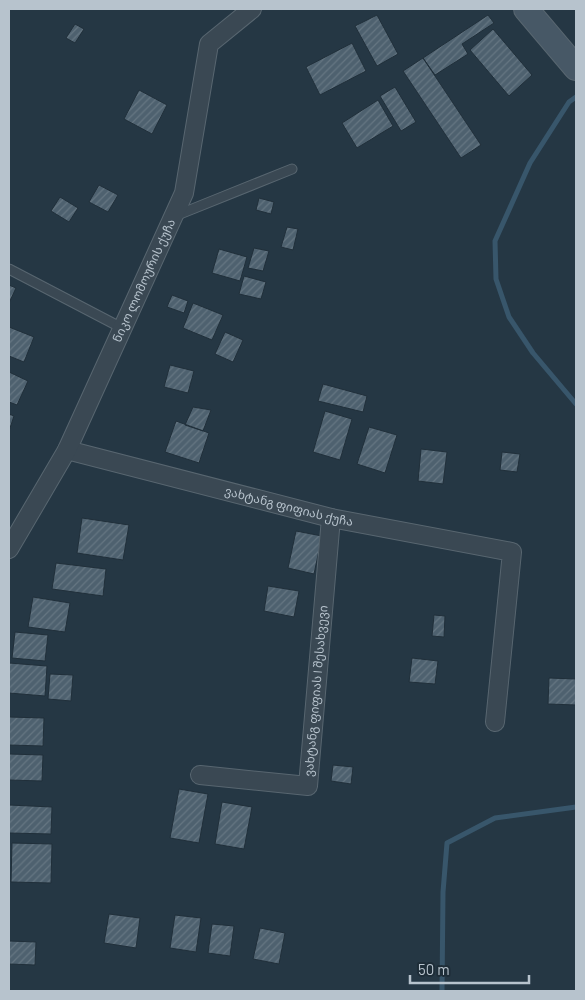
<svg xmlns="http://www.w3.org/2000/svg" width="585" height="1000" font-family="Barlow,'Noto Sans Georgian',sans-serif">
	<defs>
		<pattern id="building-hatch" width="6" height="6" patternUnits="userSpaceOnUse" patternTransform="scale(1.25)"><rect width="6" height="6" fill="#4e616f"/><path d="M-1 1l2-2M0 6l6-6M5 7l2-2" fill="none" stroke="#657682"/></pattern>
	</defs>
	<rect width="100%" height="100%" fill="#253744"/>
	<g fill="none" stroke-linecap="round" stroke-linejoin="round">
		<!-- stream -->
		<path stroke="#38566b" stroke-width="5" d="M 576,97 L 569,102 L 530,163 L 495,241 L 496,279 L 509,317 L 533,353 L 576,404
			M 442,991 L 443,892 L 447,843 L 495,818 L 576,807"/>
	</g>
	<!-- building -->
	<path fill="url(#building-hatch)" stroke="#202f3a" d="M 377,15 L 398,54 L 377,66 L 355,26 Z
		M 488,15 L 494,23 L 462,44 L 468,54 L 435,75 L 423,58 Z
		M 75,24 L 84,29 L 75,43 L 66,38 Z
		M 493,29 L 532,75 L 509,96 L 470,50 Z
		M 352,43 L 366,71 L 320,95 L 306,67 Z
		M 423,58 L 481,145 L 461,158 L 403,71 Z
		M 395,87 L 416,122 L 401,131 L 380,96 Z
		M 139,90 L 167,105 L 152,134 L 124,119 Z
		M 378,100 L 393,126 L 357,148 L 342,123 Z
		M 99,185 L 118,195 L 108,212 L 89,202 Z
		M 60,197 L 78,208 L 69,222 L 51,211 Z
		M 259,198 L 274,202 L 271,214 L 256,210 Z
		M 287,227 L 298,229 L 293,250 L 281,247 Z
		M 254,248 L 269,251 L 263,271 L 248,268 Z
		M 219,249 L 247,257 L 240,281 L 212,273 Z
		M 244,276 L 266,282 L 261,299 L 239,294 Z
		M 9,285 L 16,288 L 9,303 Z
		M 172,295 L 188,301 L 184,313 L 167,307 Z
		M 193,303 L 223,315 L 212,340 L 183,328 Z
		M 9,327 L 34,337 L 24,362 L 9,356 Z
		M 225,332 L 243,340 L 233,362 L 215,354 Z
		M 170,365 L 194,371 L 188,393 L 164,387 Z
		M 9,372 L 28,381 L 17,405 L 9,402 Z
		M 323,384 L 367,396 L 363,412 L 318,401 Z
		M 193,407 L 211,410 L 203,431 L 185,425 Z
		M 325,411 L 352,419 L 340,460 L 313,452 Z
		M 9,414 L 14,416 L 9,431 Z
		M 176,421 L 209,433 L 199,463 L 165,452 Z
		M 369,427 L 397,435 L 385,473 L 357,464 Z
		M 421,449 L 447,452 L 443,484 L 418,481 Z
		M 502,452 L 520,454 L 517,472 L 500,470 Z
		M 82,518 L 129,525 L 123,560 L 77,553 Z
		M 296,531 L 322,536 L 314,574 L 288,568 Z
		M 56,563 L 106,569 L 103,596 L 52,589 Z
		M 268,586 L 299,591 L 294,617 L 264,611 Z
		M 33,597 L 70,603 L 65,632 L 28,627 Z
		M 434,615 L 445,616 L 444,637 L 432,636 Z
		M 15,632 L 48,635 L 45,661 L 12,658 Z
		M 412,658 L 438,661 L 435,684 L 409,682 Z
		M 9,663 L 47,666 L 45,696 L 9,693 Z
		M 50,674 L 73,675 L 71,701 L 48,699 Z
		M 549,678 L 576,679 L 576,705 L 548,704 Z
		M 9,717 L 44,718 L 43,746 L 9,745 Z
		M 9,754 L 43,755 L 42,781 L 9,780 Z
		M 333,765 L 353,767 L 351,784 L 331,781 Z
		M 179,789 L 208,794 L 199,843 L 170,838 Z
		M 222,802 L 252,807 L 244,849 L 215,844 Z
		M 9,805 L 52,807 L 51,834 L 9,833 Z
		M 12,843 L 52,844 L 51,883 L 11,882 Z
		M 109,914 L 140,918 L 136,948 L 104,943 Z
		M 175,915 L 201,918 L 196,952 L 170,948 Z
		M 212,924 L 234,926 L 230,956 L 208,953 Z
		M 260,928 L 285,933 L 279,964 L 253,959 Z
		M 9,941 L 36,942 L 35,965 L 9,964 Z"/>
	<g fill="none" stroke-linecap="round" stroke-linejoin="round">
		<!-- lane casing -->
		<g stroke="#586670" stroke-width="11">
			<path id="lane" d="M 175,216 L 292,169
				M 9,269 L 122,328"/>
		</g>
		<!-- street casing -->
		<g stroke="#586670" stroke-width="20">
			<g id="street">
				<path id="s1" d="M 67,450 L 331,518 L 512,552 L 495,722"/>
				<path id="s2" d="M 9,549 L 67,450 L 184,193 L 209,44 L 252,9"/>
				<path id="s3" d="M 200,775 L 308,786 L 331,518"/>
			</g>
		</g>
		<!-- secondary casing -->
		<g stroke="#586670" stroke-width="26">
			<path id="secondary" d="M 526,9 L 576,68"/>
		</g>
		<!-- lane -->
		<use href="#lane" stroke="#3a4853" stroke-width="9"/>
		<!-- street -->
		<use href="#street" stroke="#3a4853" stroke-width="18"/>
		<!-- secondary -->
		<use href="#secondary" stroke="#475866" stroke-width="24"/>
	</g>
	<g text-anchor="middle" stroke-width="5" stroke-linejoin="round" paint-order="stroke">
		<!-- street labels -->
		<g font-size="12" fill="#b7c3cd" stroke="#1e2d38">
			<text dy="4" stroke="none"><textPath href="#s2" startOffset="301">ნიკო ლომოურის ქუჩა</textPath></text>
			<text dy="4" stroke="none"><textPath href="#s1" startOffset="229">ვახტანგ ფიფიას ქუჩა</textPath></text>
			<text dy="4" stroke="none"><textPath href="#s3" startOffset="204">ვახტანგ ფიფიას I შესახვევი</textPath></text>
		</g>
	</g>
	<!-- border -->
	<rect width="585" height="1000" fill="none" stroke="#b7c3cd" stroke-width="20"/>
	<!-- scale -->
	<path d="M410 975v8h119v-8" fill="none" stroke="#b7c3cd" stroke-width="2.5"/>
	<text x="418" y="975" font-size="15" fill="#b7c3cd" stroke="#1e2d38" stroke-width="4" paint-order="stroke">50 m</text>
</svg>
